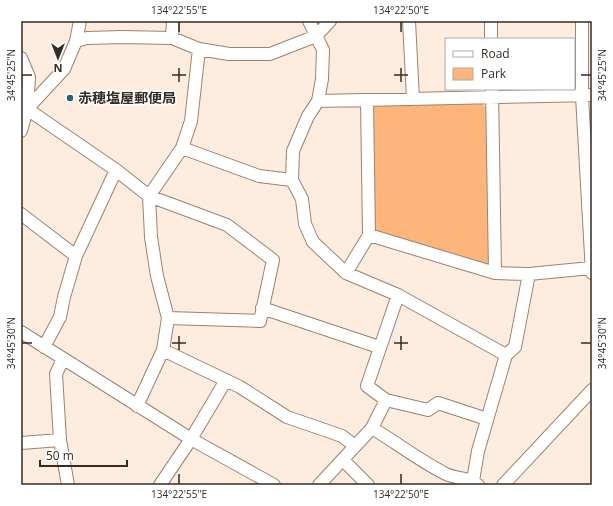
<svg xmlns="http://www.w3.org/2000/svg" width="613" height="506" font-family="'Open Sans','Noto Sans JP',sans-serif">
	<rect width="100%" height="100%" fill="#feecdf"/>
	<!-- green -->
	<path fill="#feb57c" d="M 480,102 L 486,108 L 489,262 L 484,267 L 377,234 L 373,228 L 370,111 L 374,105 Z"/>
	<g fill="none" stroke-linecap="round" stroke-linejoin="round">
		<!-- minor casing -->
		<g stroke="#9c826e" stroke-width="14">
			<path id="minor" d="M 309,21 L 323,50 L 322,79 L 318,101 L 308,116 L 293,151 L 292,180 L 302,199 L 305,224 L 313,242 L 346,273 L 398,295 L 506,355
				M 409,21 L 413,99
				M 491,21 L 491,39
				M 582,21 L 582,96 L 592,273
				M 172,38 L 173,21
				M 76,41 L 80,21
				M 21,58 L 29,77 L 27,109 L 21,131
				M 492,89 L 495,273
				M 318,101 L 592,95
				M 27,109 L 116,170 L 149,196 L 227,225 L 273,260 L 260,321 L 168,318
				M 27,109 L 64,69 L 76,41 L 87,38 L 122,37 L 172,38 L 199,49 L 229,54 L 270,54 L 316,36 L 330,21
				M 182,148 L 259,176 L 292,180
				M 21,214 L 76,256
				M 369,235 L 495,273 L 529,274 L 591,268
				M 346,273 L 369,235 L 367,100
				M 262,308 L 379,347
				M 21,332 L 191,439 L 274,485
				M 44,347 L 60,317 L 64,297 L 76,256 L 116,170
				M 163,350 L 240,387 L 287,417 L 342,436 L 355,446
				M 63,359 L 56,374 L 60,440 L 68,485
				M 386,400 L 428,410 L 438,403 L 487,419
				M 137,406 L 163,350 L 168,318 L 157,276 L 151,237 L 149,196 L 182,148 L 191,121 L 199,49
				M 372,428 C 397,443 420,461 446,474 C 456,479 469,477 478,485
				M 21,443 L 60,440
				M 343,460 L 368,485
				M 473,481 L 478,451 L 506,355 L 515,347 L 529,274
				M 160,485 L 191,439 L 226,380
				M 319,485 L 372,428 L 386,400 L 367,386 L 398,295
				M 503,485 L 592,390"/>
		</g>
		<!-- minor -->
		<use href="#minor" stroke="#fff" stroke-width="12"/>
	</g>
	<!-- ticks -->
	<path fill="none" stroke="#362b22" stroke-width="1.5" d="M 179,22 L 179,32M 401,22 L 401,32M 179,68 L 179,82M 401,68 L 401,82M 22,75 L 32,75M 172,75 L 186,75M 394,75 L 408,75M 581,75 L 591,75M 179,336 L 179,350M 401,336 L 401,350M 22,343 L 32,343M 172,343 L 186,343M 394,343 L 408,343M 581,343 L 591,343M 179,474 L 179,484M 401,474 L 401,484"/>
	<!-- markers -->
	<circle fill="#226778" stroke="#fff" stroke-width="1.5" cx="70" cy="98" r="4"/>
	<g text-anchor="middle" stroke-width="3.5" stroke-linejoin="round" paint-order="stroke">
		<!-- poi labels -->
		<g font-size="14" font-weight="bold" fill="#362b22" stroke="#fff" text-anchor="start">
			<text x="78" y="103">赤穂塩屋郵便局</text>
		</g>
	</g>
	<!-- border -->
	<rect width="613" height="506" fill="none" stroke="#ffffff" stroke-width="44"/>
	<!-- legend -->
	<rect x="445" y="38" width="130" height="52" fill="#ffffff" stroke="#afaaa7"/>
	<rect x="453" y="51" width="20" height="6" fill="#ffffff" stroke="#afaaa7"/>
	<text x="481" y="58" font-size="12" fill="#362b22">Road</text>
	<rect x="453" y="68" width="20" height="12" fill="#feb57c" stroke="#afaaa7"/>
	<text x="481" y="78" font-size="12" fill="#362b22">Park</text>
	<!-- north arrow -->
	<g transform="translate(58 58) rotate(180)" stroke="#ffffff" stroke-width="3" paint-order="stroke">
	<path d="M0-3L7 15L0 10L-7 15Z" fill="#362b22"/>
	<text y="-6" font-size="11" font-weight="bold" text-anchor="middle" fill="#362b22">N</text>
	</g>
	<!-- scale -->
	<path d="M40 460v6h87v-6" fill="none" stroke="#362b22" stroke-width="2"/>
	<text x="46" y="460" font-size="12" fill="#362b22" stroke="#ffffff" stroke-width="3" paint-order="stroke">50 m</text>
	<rect x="22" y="22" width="569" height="462" fill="none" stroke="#362b22" stroke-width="1.5"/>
	<g font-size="10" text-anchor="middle" fill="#362b22">
		<text x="179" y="14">134°22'55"E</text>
		<text x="401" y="14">134°22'50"E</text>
		<text transform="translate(602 75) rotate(-90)" y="4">34°45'25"N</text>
		<text transform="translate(11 75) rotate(-90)" y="4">34°45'25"N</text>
		<text transform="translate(602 343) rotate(-90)" y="4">34°45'30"N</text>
		<text transform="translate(11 343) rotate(-90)" y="4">34°45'30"N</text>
		<text x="179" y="498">134°22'55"E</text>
		<text x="401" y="498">134°22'50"E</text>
	</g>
</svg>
